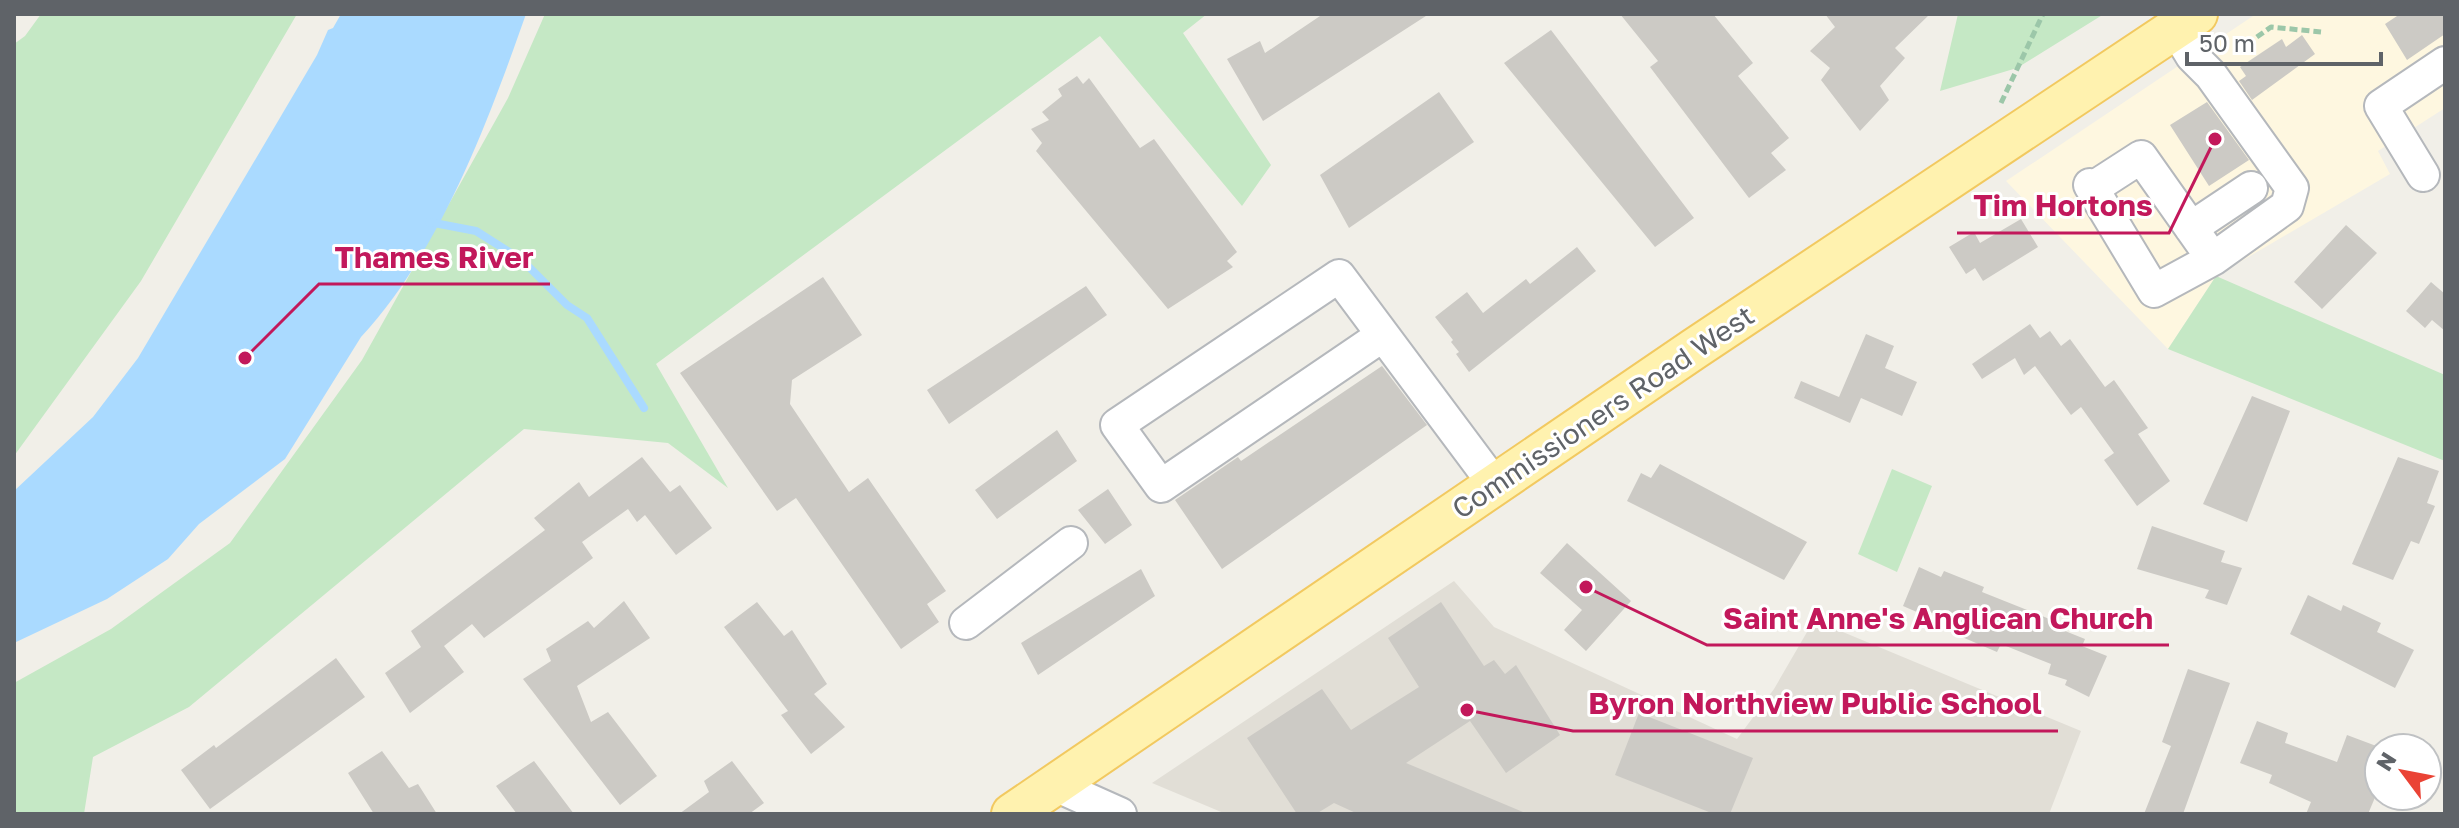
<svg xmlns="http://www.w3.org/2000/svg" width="2459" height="828" font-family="'Golos Text',sans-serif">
	<rect width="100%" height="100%" fill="#f1efe8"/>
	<!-- commercial -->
	<path fill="#fef7e0" d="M 2256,14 L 2445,14 L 2445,108 L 2378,151 L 2390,174 L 2216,276 L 2168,349 L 2006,181 Z"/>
	<!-- education -->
	<path fill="#e1ded6" d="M 1454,581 L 1494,627 L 1737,739 L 1774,689 L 1814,620 L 2081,731 L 2049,814 L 1226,814 L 1152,783 Z"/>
	<!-- green -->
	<path fill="#c5e8c5" d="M 41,14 L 297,14 L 141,281 L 14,456 L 14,44 L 25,36 Z
		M 545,14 L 1207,14 L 1183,33 L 1271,165 L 1242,206 L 1100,36 L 656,364 L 728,488 L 668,443 L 524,429 L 189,707 L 93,757 L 84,814 L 14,814 L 14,683 L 111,629 L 230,543 L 362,360 L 508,98 Z
		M 1958,14 L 2104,14 L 2017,68 L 1940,91 Z
		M 2216,276 L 2445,375 L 2445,461 L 2168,349 Z
		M 1892,469 L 1932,486 L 1897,572 L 1858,554 Z"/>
	<!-- water -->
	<path fill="#aadaff" d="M 341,14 L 526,14 C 488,122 440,252 361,337 L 285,459 L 199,524 L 168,559 L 107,599 L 14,643 L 14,491 L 93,417 L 138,358 L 317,55 L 328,30 L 333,28 Z"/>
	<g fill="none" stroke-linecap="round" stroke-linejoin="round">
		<!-- stream -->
		<path stroke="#aadaff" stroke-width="8" d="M 429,222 L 476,231 L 522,260 L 567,305 L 587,318 L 644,408"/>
	</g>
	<!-- building -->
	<path fill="#cccac5" d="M 1323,14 L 1429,14 L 1263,121 L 1227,59 L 1260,41 L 1265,53 Z
		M 1620,14 L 1713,14 L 1753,63 L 1738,76 L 1789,138 L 1771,153 L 1786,170 L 1749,198 L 1650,67 L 1658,61 Z
		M 1825,14 L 1930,14 L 1895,48 L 1905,58 L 1880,86 L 1889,100 L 1860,131 L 1821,80 L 1830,68 L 1810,51 L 1835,27 Z
		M 2400,14 L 2445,14 L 2445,34 L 2407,60 L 2385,24 Z
		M 1551,30 L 1694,218 L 1655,247 L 1504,63 Z
		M 2302,35 L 2315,54 L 2252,100 L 2239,81 L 2246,76 L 2240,67 L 2282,39 L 2286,47 Z
		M 1077,76 L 1083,84 L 1089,78 L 1140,148 L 1154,139 L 1237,252 L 1227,261 L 1233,267 L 1168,309 L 1036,151 L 1042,143 L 1031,129 L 1049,120 L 1042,112 L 1062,96 L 1058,89 Z
		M 1439,92 L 1474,142 L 1349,228 L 1320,175 Z
		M 2207,102 L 2249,160 L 2209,186 L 2170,125 Z
		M 2021,219 L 2038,247 L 1983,281 L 1975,268 L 1966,274 L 1949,247 L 1974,232 L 1980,243 Z
		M 2346,225 L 2377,253 L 2322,309 L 2294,282 Z
		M 1577,247 L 1596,271 L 1469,372 L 1456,354 L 1459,352 L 1451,342 L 1453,340 L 1435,317 L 1467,292 L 1483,313 L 1526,279 L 1530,284 Z
		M 823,277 L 862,335 L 792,380 L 790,404 L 849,492 L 868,478 L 946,591 L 927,604 L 939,622 L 901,649 L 796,498 L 777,511 L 680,373 Z
		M 2431,282 L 2445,294 L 2445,331 L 2432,320 L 2425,328 L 2406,311 Z
		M 1086,286 L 1107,315 L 949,424 L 927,390 Z
		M 2030,324 L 2040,338 L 2050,331 L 2061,346 L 2070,339 L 2105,387 L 2114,380 L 2148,428 L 2138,434 L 2170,481 L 2137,506 L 2104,460 L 2114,453 L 2081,407 L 2071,415 L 2035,366 L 2024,375 L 2015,358 L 1982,379 L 1972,364 Z
		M 1866,334 L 1894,346 L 1885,368 L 1917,382 L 1902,416 L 1861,398 L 1850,423 L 1794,398 L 1801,381 L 1839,397 Z
		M 1382,366 L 1427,425 L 1222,569 L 1175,500 L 1238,457 L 1241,461 Z
		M 2252,396 L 2290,411 L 2247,522 L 2203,504 Z
		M 1057,430 L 1077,461 L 997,519 L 975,490 Z
		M 642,457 L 670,492 L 680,485 L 712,528 L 676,555 L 645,515 L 637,522 L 628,509 L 582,542 L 593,558 L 484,638 L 472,624 L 444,646 L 464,672 L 410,713 L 385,673 L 421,647 L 411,631 L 545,530 L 534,518 L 579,482 L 589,497 Z
		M 2398,457 L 2439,471 L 2427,503 L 2435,506 L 2419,544 L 2411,541 L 2393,580 L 2352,564 Z
		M 1660,464 L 1807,542 L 1784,580 L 1627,501 L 1641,473 L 1651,478 Z
		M 1108,489 L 1132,525 L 1105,544 L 1078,510 Z
		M 2152,526 L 2225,551 L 2221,562 L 2242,568 L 2227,605 L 2205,598 L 2209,590 L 2137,569 Z
		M 1567,543 L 1631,601 L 1586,651 L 1564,630 L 1582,610 L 1540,573 Z
		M 1919,567 L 1941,577 L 1944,571 L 1984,587 L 1982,592 L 2067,626 L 2065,631 L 2085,639 L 2082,646 L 2107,656 L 2089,697 L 2065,685 L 2067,680 L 2048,674 L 2051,664 L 2001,644 L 1997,652 L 1962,637 L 1965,628 L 1928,611 L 1926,616 L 1903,606 Z
		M 1141,569 L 1155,596 L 1038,675 L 1021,643 Z
		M 2308,595 L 2341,611 L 2343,605 L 2381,623 L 2377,632 L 2414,650 L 2395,688 L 2290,634 Z
		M 624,601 L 650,638 L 577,686 L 591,722 L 608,712 L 657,776 L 620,805 L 523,679 L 551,661 L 546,649 L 588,621 L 594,628 Z
		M 757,602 L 784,636 L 792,630 L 827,684 L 814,694 L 845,727 L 811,754 L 781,715 L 788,711 L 724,627 Z
		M 1441,602 L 1484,666 L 1494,660 L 1505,674 L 1516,665 L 1560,735 L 1506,773 L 1470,721 L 1406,763 L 1528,814 L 1358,814 L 1334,803 L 1316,814 L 1297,814 L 1247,738 L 1322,689 L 1351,730 L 1419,687 L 1388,638 Z
		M 336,658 L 365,697 L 210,809 L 181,770 L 214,745 L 216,748 Z
		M 2188,669 L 2230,683 L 2183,814 L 2144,814 L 2171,746 L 2162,742 Z
		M 1639,713 L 1753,758 L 1730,814 L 1714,814 L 1615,775 Z
		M 2257,721 L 2288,733 L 2285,743 L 2337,762 L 2347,735 L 2379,747 L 2379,788 L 2368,814 L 2306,814 L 2311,802 L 2269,783 L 2272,775 L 2240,763 Z
		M 382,751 L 409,788 L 418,784 L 437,814 L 374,814 L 348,773 Z
		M 534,761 L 574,814 L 517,814 L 496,786 Z
		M 732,761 L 764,803 L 749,814 L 679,814 L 709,792 L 704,781 Z"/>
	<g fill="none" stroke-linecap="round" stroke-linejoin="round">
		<!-- minor casing -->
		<g stroke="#b5b8bc" stroke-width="36">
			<path id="minor" d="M 2423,175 L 2381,106 L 2445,63
				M 2090,185 L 2154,291 L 2213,259 L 2287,206 L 2292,188 L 2211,75 L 2192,56 L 2175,28
				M 2093,188 L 2141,157 L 2213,259
				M 2191,228 L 2251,188
				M 1383,335 L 1161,486 L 1117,425 L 1339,276 L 1495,485
				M 966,623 L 1071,543
				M 1053,784 L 1120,814"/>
		</g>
		<!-- major casing -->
		<g stroke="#f2c960" stroke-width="44">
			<path id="major" d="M 1012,814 L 1694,349 L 2197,14"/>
		</g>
		<!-- path -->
		<path stroke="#9cc7a9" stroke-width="5" stroke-dasharray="8 4" stroke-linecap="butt" d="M 2247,44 L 2271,27 L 2321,32
			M 2001,103 L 2043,14"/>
		<!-- minor -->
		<use href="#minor" stroke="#fff" stroke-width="32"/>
		<!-- major -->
		<use href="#major" stroke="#fff2af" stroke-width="40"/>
	</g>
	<g text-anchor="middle" stroke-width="6" stroke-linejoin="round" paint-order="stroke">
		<!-- street labels -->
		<g font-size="28" fill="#5f6368" stroke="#fff">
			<text transform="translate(1603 412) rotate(-34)" y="10">Commissioners Road West</text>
		</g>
	</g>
	<!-- callouts -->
	<path fill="none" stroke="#c2185b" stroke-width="3" d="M2215 139L2169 233H1957M245 358L319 284H550M1586 587L1707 645H2169M1467 710L1573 731H2058"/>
	<g fill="#c2185b" stroke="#fff" stroke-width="3">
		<circle cx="2215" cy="139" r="8"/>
		<circle cx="245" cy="358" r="8"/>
		<circle cx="1586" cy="587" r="8"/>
		<circle cx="1467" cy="710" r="8"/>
	</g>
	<g font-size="30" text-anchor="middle" font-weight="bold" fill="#c2185b" stroke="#fff" stroke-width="6" stroke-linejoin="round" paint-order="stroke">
		<text x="2063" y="216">Tim Hortons</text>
		<text x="434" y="268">Thames River</text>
		<text x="1938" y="629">Saint Anne's Anglican Church</text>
		<text x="1815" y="714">Byron Northview Public School</text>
	</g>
	<!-- border -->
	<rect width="2459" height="828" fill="none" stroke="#5f6368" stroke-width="32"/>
	<!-- north arrow -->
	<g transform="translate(2403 772) rotate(302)"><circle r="38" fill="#ffffff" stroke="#bfc1c3" stroke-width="2"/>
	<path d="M0-6L14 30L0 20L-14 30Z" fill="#ea4335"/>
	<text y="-12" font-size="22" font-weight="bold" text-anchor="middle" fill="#5f6368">N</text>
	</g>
	<!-- scale -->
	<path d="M2187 52v12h194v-12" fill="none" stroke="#5f6368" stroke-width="4"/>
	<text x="2199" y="52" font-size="24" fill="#5f6368" stroke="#ffffff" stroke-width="6" paint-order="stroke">50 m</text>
</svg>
